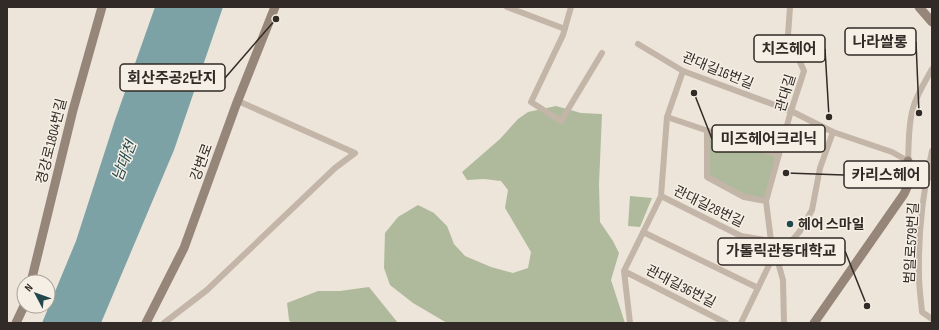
<svg xmlns="http://www.w3.org/2000/svg" width="939" height="330" font-family="'Sofia Sans Condensed','Noto Sans KR',sans-serif">
	<rect width="100%" height="100%" fill="#ede5d9"/>
	<!-- green -->
	<path fill="#aeba9b" d="M 556,106 L 581,113 L 602,114 L 599,184 L 600,222 L 613,241 L 619,253 L 611,280 L 625,323 L 447,323 L 413,303 L 390,285 L 384,268 L 385,233 L 398,217 L 418,205 L 434,213 L 447,226 L 454,244 L 465,256 L 491,267 L 513,273 L 528,268 L 531,252 L 505,208 L 508,190 L 501,181 L 484,179 L 467,180 L 462,172 L 500,139 L 518,119 L 528,112 Z
		M 707,131 L 779,155 L 766,201 L 744,197 L 707,177 Z
		M 630,196 L 652,198 L 640,227 L 628,226 Z
		M 369,287 L 398,323 L 291,323 L 289,320 L 287,303 L 318,291 L 340,291 Z"/>
	<!-- water -->
	<path fill="#7ca2a6" d="M 155,7 L 223,7 L 174,150 L 101,323 L 42,323 L 76,241 L 115,120 Z"/>
	<g fill="none" stroke-linecap="round" stroke-linejoin="round">
		<!-- street -->
		<path stroke="#c3b5a7" stroke-width="6" d="M 507,7 L 565,29
			M 571,7 L 563,35 L 531,102 L 561,121 L 602,53
			M 638,44 L 683,71 L 791,111 L 833,132 L 892,152 L 908,161 L 932,178
			M 667,117 L 779,155
			M 707,131 L 707,177 L 744,197 L 766,201
			M 932,151 C 923,191 918,234 919,276 C 919,288 921,300 922,312 L 932,319
			M 908,161 C 909,143 908,125 913,108 C 917,94 925,82 932,69
			M 661,196 L 741,236 L 771,241
			M 643,232 L 758,288
			M 776,255 L 783,280 L 784,323
			M 773,257 L 781,254 L 800,231 L 812,210 L 820,168 L 833,132
			M 624,271 L 726,323
			M 164,323 L 207,290 L 335,168 L 355,153 L 238,101
			M 630,323 L 624,271 L 661,196 L 667,117 L 683,71
			M 741,323 L 773,257 L 766,201 L 791,111 L 804,71 L 788,35 L 790,7"/>
		<!-- secondary -->
		<path stroke="#968579" stroke-width="9" d="M 919,7 L 932,22
			M 31,282 L 73,110 L 102,7
			M 16,323 L 24,306
			M 146,323 L 184,248 L 236,105 L 275,7
			M 814,323 L 904,194 L 909,183 L 908,161"/>
	</g>
	<!-- markers -->
	<circle fill="#22484d" stroke="#f6efe5" stroke-width="1.5" cx="790" cy="224" r="4"/>
	<g text-anchor="middle" stroke-width="3" stroke-linejoin="round" paint-order="stroke">
		<!-- street labels -->
		<g font-size="14" fill="#312a26" stroke="#f6efe5">
			<text transform="translate(718 70) rotate(22)" y="5">관대길16번길</text>
			<text transform="translate(785 93) rotate(-73)" y="5">관대길</text>
			<text transform="translate(51 141) rotate(-76)" y="5">경강로1804번길</text>
			<text transform="translate(201 162) rotate(-70)" y="5">강변로</text>
			<text transform="translate(709 206) rotate(26)" y="5">관대길28번길</text>
			<text transform="translate(911 243) rotate(-87)" y="5">범일로579번길</text>
			<text transform="translate(681 286) rotate(27)" y="5">관대길36번길</text>
		</g>
		<!-- poi labels -->
		<g font-size="14" font-weight="bold" fill="#312a26" stroke="#f6efe5" text-anchor="start">
			<text x="798" y="229">헤어 스마일</text>
		</g>
		<!-- water labels -->
		<g font-size="15" font-style="italic" fill="#22484d" stroke="#f6efe5">
			<text transform="translate(124 161) rotate(-69)" y="5">남대천</text>
		</g>
	</g>
	<!-- callouts -->
	<path fill="none" stroke="#312a26" stroke-width="1.5" d="M919 113L916 42M829 117L825 49M276 19L225 78M694 93L712 139M786 173L844 175M867 306L845 251"/>
	<g fill="#312a26" stroke="#f6efe5" stroke-width="1.5">
		<circle cx="919" cy="113" r="4"/>
		<circle cx="829" cy="117" r="4"/>
		<circle cx="276" cy="19" r="4"/>
		<circle cx="694" cy="93" r="4"/>
		<circle cx="786" cy="173" r="4"/>
		<circle cx="867" cy="306" r="4"/>
	</g>
	<g fill="#f6efe5" stroke="#312a26" stroke-width="1.5">
		<rect x="845" y="28" width="71" height="27" rx="4"/>
		<rect x="754" y="35" width="71" height="27" rx="4"/>
		<rect x="120" y="64" width="105" height="27" rx="4"/>
		<rect x="712" y="125" width="113" height="27" rx="4"/>
		<rect x="844" y="161" width="85" height="27" rx="4"/>
		<rect x="718" y="238" width="127" height="27" rx="4"/>
	</g>
	<g font-size="15" text-anchor="middle" font-weight="bold" fill="#312a26">
		<text x="880" y="47">나라쌀롱</text>
		<text x="789" y="54">치즈헤어</text>
		<text x="172" y="83">회산주공2단지</text>
		<text x="769" y="144">미즈헤어크리닉</text>
		<text x="886" y="180">카리스헤어</text>
		<text x="781" y="256">가톨릭관동대학교</text>
	</g>
	<!-- border -->
	<rect width="939" height="330" fill="none" stroke="#312a26" stroke-width="16"/>
	<!-- north arrow -->
	<g transform="translate(36 294) rotate(311)"><circle r="19" fill="#f6efe5" stroke="#a7a099"/>
	<path d="M0-3L7 15L0 10L-7 15Z" fill="#22484d"/>
	<text y="-6" font-size="11" font-weight="bold" text-anchor="middle" fill="#312a26">N</text>
	</g>
</svg>
